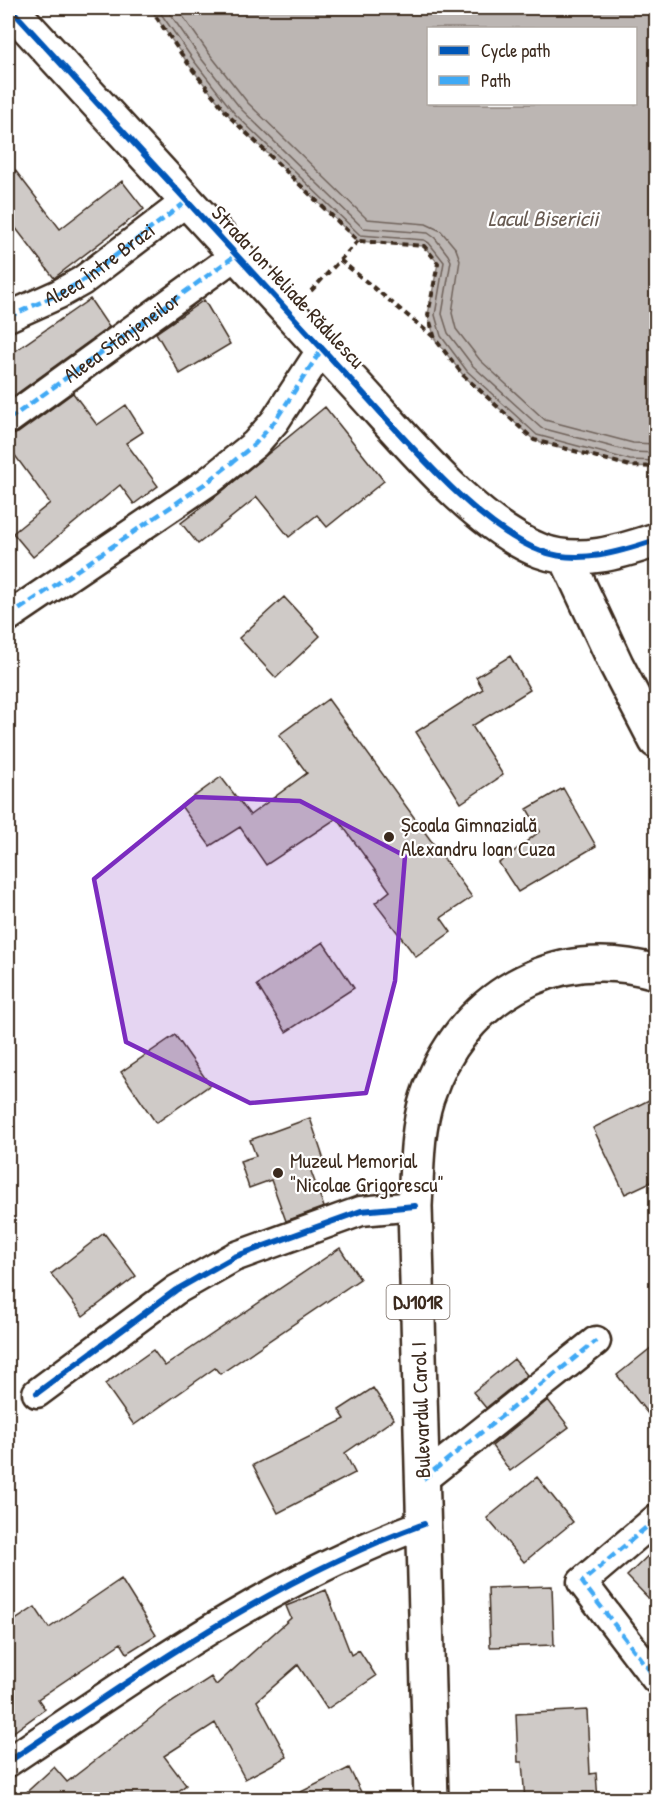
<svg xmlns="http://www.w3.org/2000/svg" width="664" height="1807" font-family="'Patrick Hand',sans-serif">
	<rect width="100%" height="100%" fill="#fff"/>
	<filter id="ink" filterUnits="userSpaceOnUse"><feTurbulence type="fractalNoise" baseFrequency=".0167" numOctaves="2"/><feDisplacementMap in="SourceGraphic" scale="12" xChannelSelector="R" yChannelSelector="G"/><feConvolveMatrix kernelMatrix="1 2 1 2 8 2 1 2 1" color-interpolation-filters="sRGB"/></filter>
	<g filter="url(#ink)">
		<!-- water -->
		<path fill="#bcb6b3" stroke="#887e77" stroke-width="1.5" fill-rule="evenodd" d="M 150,8 L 656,8 L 656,467 L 630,466 L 534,440 L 463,375 L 435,339 L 428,315 L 438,263 L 424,246 L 358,241 L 231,118 L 189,65 ZM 428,28 L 636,28 L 636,104 L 428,104 Z"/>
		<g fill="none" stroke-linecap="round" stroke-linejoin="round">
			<!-- shore -->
			<path stroke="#6f625a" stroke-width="1.5" d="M 157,8 L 194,61 L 235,114 L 360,235 L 424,240 L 429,243 L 444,262 L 435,315 L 441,336 L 467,371 L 537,435 L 630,460 L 656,461
				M 166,8 L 200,57 L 241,109 L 363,228 L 428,233 L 435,238 L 448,255 L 451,261 L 442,314 L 448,333 L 473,366 L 541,428 L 632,452 L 656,453
				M 177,8 L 208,52 L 248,103 L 367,219 L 426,224 L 441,231 L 456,249 L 460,260 L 452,313 L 456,329 L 480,360 L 545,420 L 633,443 L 656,444"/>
		</g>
		<!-- building -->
		<path fill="#cfcac7" stroke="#3b2a1e" stroke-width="1.5" d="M 8,161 L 60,229 L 122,181 L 144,209 L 54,278 L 8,218 Z
			M 90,299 L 109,327 L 8,400 L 8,356 Z
			M 204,300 L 230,344 L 180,374 L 156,333 Z
			M 73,393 L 97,425 L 126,405 L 143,432 L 126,443 L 158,486 L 134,504 L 120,485 L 33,557 L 13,533 L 50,503 L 8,446 L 8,436 L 18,433 Z
			M 325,407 L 384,481 L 327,527 L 317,515 L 289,537 L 257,497 L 198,544 L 181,523 L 219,494 Z
			M 284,597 L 320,636 L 276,678 L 239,638 Z
			M 510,656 L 530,690 L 472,726 L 503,775 L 461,803 L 416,732 L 483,689 L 476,677 Z
			M 328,699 L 472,897 L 441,918 L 451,932 L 416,957 L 375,903 L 390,891 L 337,818 L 266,865 L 240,827 L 210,846 L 181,806 L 221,777 L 250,815 L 307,773 L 279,735 Z
			M 563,788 L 596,846 L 518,892 L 499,863 L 540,831 L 527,809 Z
			M 323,942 L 354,988 L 286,1032 L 257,985 Z
			M 175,1035 L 210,1085 L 156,1123 L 121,1072 Z
			M 657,1096 L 657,1179 L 625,1194 L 593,1128 Z
			M 310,1118 L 324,1160 L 309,1166 L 324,1207 L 286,1221 L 271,1180 L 249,1188 L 240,1161 L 256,1156 L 250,1140 Z
			M 104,1233 L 136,1276 L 83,1316 L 51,1274 Z
			M 340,1248 L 360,1279 L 220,1374 L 215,1368 L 134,1425 L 105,1384 L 153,1350 L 165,1366 Z
			M 657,1343 L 657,1425 L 617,1375 Z
			M 514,1359 L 527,1375 L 486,1408 L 473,1392 Z
			M 373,1388 L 394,1419 L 345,1453 L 355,1473 L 278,1513 L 253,1465 L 345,1419 L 339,1410 Z
			M 548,1400 L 569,1427 L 510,1471 L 492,1446 Z
			M 537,1477 L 573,1522 L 524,1562 L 487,1518 Z
			M 657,1547 L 657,1607 L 627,1576 Z
			M 121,1579 L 156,1635 L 127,1653 L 121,1643 L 38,1699 L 45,1709 L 8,1736 L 8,1625 L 35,1607 L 49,1628 Z
			M 552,1586 L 554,1645 L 490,1647 L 488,1588 Z
			M 326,1590 L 351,1655 L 359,1650 L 376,1676 L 327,1709 L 298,1665 L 257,1701 L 287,1757 L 245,1779 L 215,1723 L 164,1756 L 186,1785 L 167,1800 L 18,1800 L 54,1767 L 67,1782 L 166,1706 L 211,1677 L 216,1685 L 291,1618 L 286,1606 Z
			M 587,1710 L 590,1774 L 596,1773 L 598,1800 L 525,1800 L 522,1762 L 518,1762 L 516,1714 Z
			M 349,1768 L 365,1800 L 285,1800 Z"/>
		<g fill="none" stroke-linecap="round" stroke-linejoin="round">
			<!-- minor casing -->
			<g stroke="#3b2a1e" stroke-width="33">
				<path id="minor" d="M 8,317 L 59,294 L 82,281 L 187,201
					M 8,420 L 236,255
					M 8,617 L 209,481 L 255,444 L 275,421 L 322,349
					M 37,1393 L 176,1290 L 234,1257 L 361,1211 L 415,1206
					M 423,1479 L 596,1341
					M 656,1519 L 582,1582 L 656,1679
					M 8,1762 C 143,1672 270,1580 424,1524"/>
			</g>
			<!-- tertiary casing -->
			<g stroke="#3b2a1e" stroke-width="38">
				<path id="tertiary" d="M 10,8 C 123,132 236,256 350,379 C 400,432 474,526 541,551 C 579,565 620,552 656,540
					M 566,557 L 616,664 L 656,741"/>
			</g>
			<!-- primary casing -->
			<g stroke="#3b2a1e" stroke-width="38">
				<path id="primary" d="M 431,1800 L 415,1206 C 417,1171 416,1132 427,1098 C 460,998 554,942 656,972"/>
			</g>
			<!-- path -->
			<path stroke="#3b2a1e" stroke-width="4" stroke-dasharray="6 4.5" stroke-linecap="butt" d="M 150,8 L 189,65 L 231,118 L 358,241 L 424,246 L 438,263 L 428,315 L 435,339 L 463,375 L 534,440 L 630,466 L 656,467
				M 340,260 L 435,338
				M 311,291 L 358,241"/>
			<!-- minor -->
			<use href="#minor" stroke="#fff" stroke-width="28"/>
			<!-- tertiary -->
			<use href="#tertiary" stroke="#fff" stroke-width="33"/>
			<!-- primary -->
			<use href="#primary" stroke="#fff" stroke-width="33"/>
			<!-- quiet -->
			<g stroke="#3fa9f5" stroke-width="4.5" stroke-dasharray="9 4.5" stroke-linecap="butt">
				<path id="s1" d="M 8,317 L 59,294 L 82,281 L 187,201"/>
				<path id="s2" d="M 8,420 L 236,255"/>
				<path d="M 8,617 L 209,481 L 255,444 L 275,421 L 322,349"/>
				<path d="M 423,1479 L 596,1341"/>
				<path d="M 656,1519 L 582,1582 L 656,1679"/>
			</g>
			<!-- cycleway casing -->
			<g stroke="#fff" stroke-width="10">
				<path id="cycleway" d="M 10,8 C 123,132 236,256 350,379 C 400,432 474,526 541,551 C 579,565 620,552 656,540
					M 37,1393 L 176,1290 L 234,1257 L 361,1211 L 415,1206
					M 8,1762 C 143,1672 270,1580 424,1524"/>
			</g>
			<!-- cycleway -->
			<use href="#cycleway" stroke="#0057b8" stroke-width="6"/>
		</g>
	</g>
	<!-- marked area -->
	<path fill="#7b2cbf" fill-opacity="0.2" stroke="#7b2cbf" stroke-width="4.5" stroke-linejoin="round" d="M 195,797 L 300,801 L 405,856 L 395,981 L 366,1093 L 250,1103 L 126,1042 L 94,879 Z"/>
	<!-- markers -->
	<g fill="#3b2a1e" stroke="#fff" stroke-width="2">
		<circle cx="389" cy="837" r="6"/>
		<circle cx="278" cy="1173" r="6"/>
	</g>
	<g text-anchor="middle" stroke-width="4.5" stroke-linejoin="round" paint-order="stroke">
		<!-- shield labels -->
		<rect fill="#fff" stroke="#766a62" stroke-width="1.5" x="386.5" y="1285" width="63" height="34" rx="4.5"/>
		<g font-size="20" font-weight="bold" fill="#3b2a1e">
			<text x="418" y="1309">DJ101R</text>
		</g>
		<!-- street labels -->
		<g font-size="21" fill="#3b2a1e" stroke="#fff">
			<text dy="7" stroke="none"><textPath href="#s1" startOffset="106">Aleea Între Brazi</textPath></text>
			<text transform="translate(288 287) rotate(47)" y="7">Strada Ion Heliade Rădulescu</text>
			<text dy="7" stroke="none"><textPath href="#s2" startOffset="141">Aleea Stânjeneilor</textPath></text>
			<text transform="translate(421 1410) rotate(-92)" y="7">Bulevardul Carol I</text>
		</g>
		<!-- poi labels -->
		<g font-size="21" fill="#3b2a1e" stroke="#fff" text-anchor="start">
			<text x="401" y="832">Școala Gimnazială<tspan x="401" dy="24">Alexandru Ioan Cuza</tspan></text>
			<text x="290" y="1168">Muzeul Memorial<tspan x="290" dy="24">"Nicolae Grigorescu"</tspan></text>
		</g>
		<!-- water labels -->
		<g font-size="22" font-style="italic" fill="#685b52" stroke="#fff">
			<text x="543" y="226">Lacul Bisericii</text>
		</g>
	</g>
	<!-- margin -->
	<rect width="664" height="1807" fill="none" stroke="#fff" stroke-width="30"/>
	<rect x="15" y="15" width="634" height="1777" fill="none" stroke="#3b2a1e" stroke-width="2" filter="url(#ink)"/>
	<!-- legend -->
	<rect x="427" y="27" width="210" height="78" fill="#ffffff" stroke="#b1aaa5" stroke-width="1.5"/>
	<rect x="439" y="46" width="30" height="9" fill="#0057b8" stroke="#b1aaa5" stroke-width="1.5"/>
	<text x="481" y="57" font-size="18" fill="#3b2a1e">Cycle path</text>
	<rect x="439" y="76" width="30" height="9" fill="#3fa9f5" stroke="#b1aaa5" stroke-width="1.5"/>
	<text x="481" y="87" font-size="18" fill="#3b2a1e">Path</text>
</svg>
